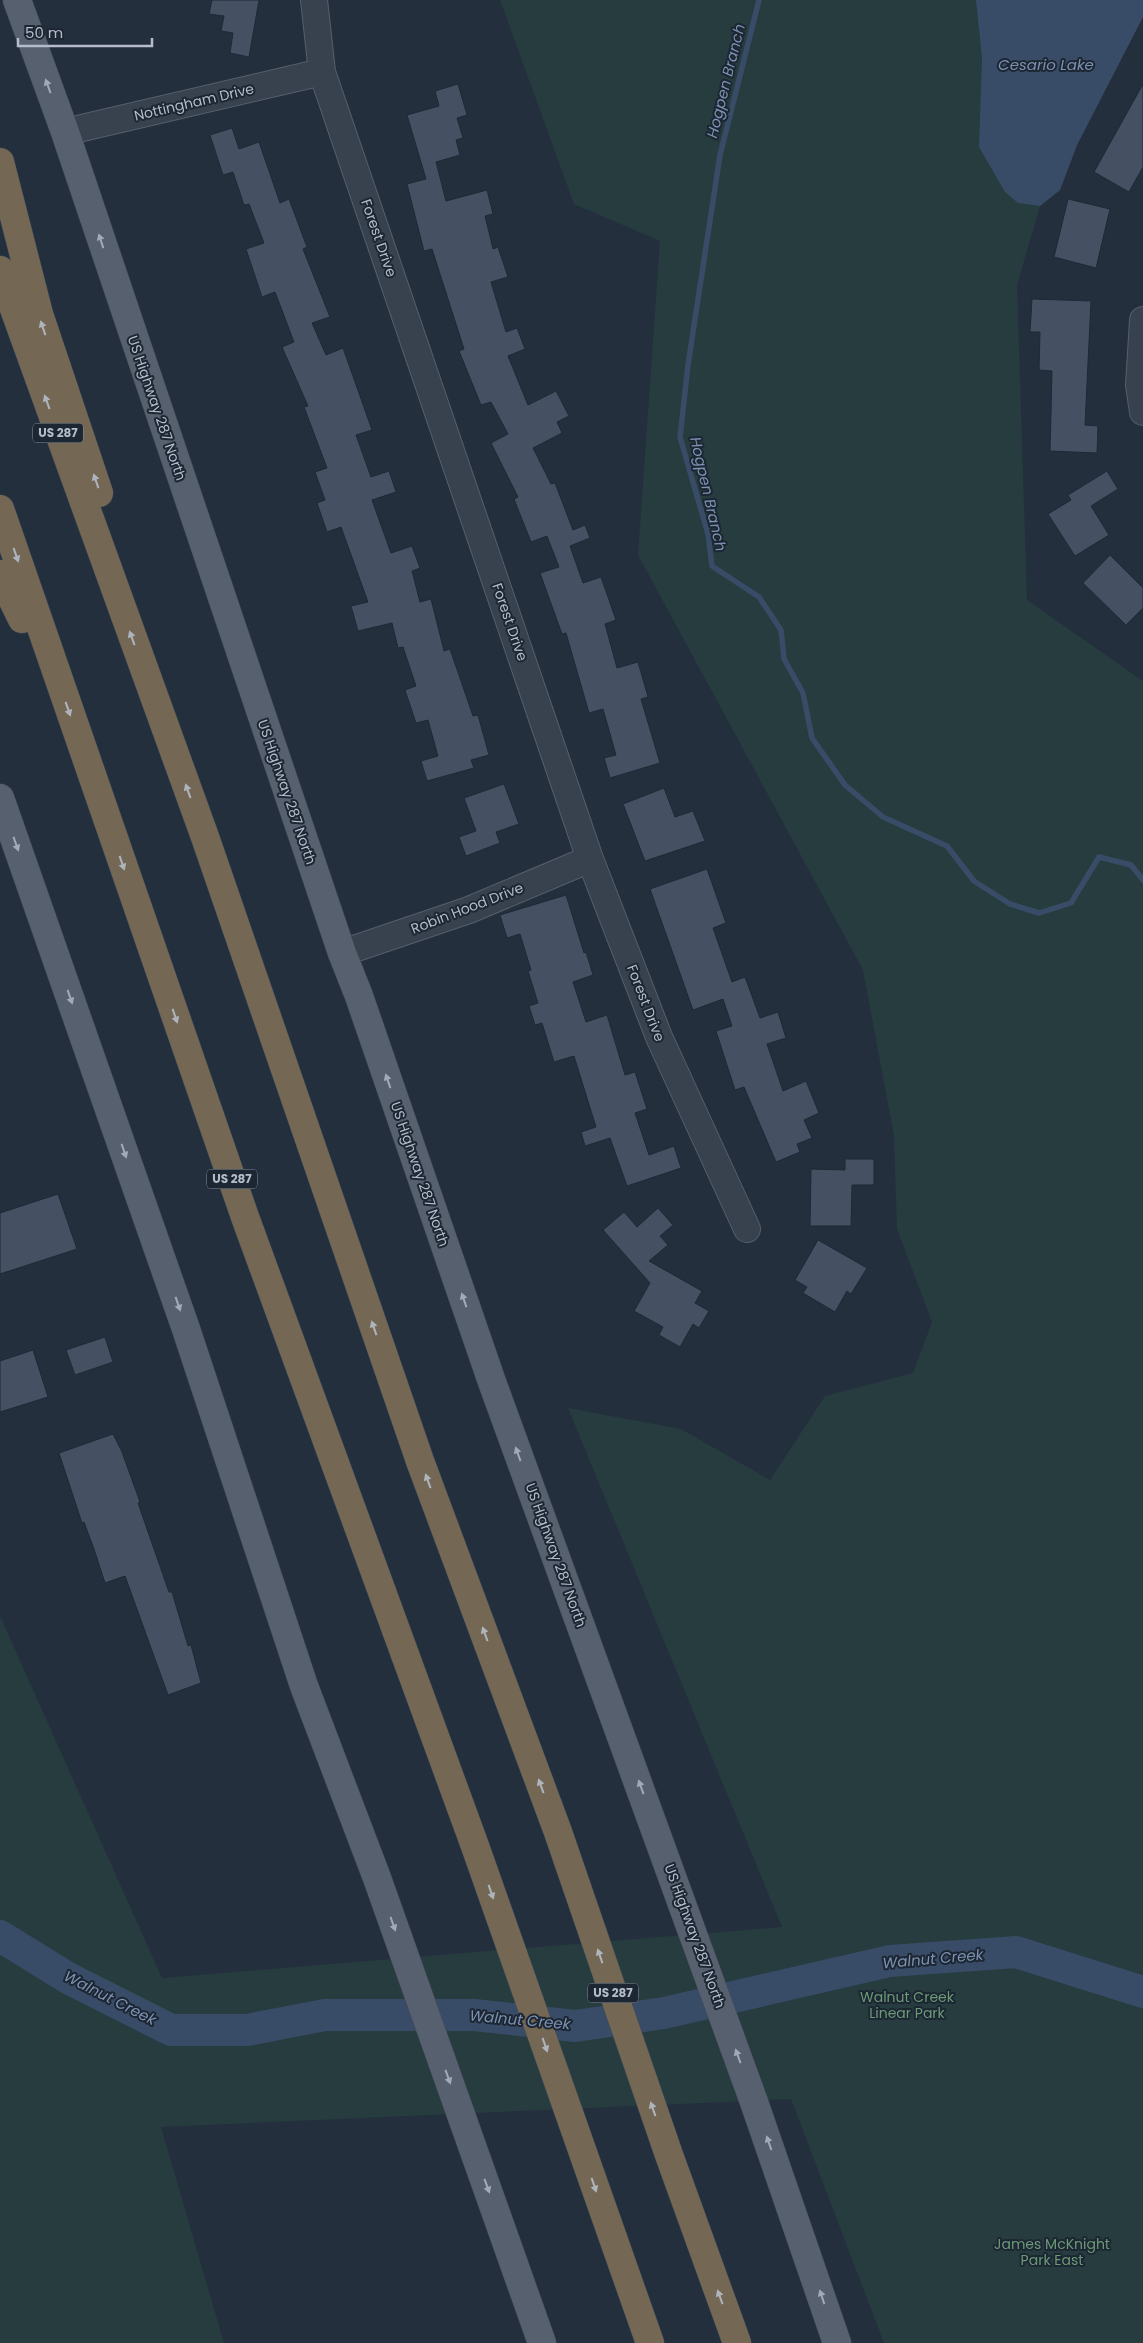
<svg xmlns="http://www.w3.org/2000/svg" width="1143" height="2343" font-family="Poppins,sans-serif">
	<rect width="100%" height="100%" fill="#242f3e"/>
	<!-- green -->
	<path fill="#263c3f" d="M 500,0 L 1143,0 L 1143,17 L 1077,145 L 1060,190 L 1040,206 L 1017,285 L 1027,600 L 1143,681 L 1143,2343 L 884,2343 L 791,2099 L 161,2127 L 224,2343 L 0,2343 L 0,1616 L 162,1978 L 782,1927 L 568,1408 L 681,1429 L 770,1480 L 825,1396 L 913,1373 L 932,1322 L 897,1229 L 894,1136 L 863,970 L 638,555 L 660,241 L 574,204 Z"/>
	<!-- water -->
	<path fill="#394c67" d="M 976,0 L 1143,0 L 1143,17 L 1077,145 L 1060,190 L 1040,206 L 1018,203 L 1005,192 L 979,147 L 982,58 Z"/>
	<g fill="none" stroke-linecap="round" stroke-linejoin="round">
		<!-- stream -->
		<path stroke="#394c67" stroke-width="5.5" d="M 759,0 L 720,155 L 688,365 L 680,437 L 708,534 L 712,566 L 759,597 L 781,630 L 784,659 L 803,693 L 812,738 L 845,785 L 883,817 L 947,846 L 974,881 L 1010,904 L 1039,913 L 1071,903 L 1099,857 L 1131,865 L 1143,880"/>
		<!-- river -->
		<path stroke="#394c67" stroke-width="32" d="M 0,1936 L 68,1978 L 171,2030 L 247,2030 L 325,2015 L 474,2015 L 575,2026 L 664,2013 L 890,1961 L 1016,1952 L 1143,1992"/>
	</g>
	<!-- building -->
	<path fill="#455162" stroke="#1f2835" d="M 212,0 L 259,0 L 249,57 L 230,53 L 233,33 L 221,31 L 224,16 L 209,14 Z
		M 458,84 L 467,115 L 457,118 L 463,138 L 456,140 L 460,155 L 436,162 L 446,201 L 487,190 L 493,214 L 485,216 L 493,249 L 498,247 L 508,277 L 491,282 L 506,332 L 517,328 L 525,349 L 508,356 L 528,405 L 556,391 L 569,416 L 557,422 L 562,433 L 533,448 L 551,484 L 555,483 L 573,530 L 585,525 L 590,538 L 570,546 L 583,583 L 601,577 L 616,620 L 605,624 L 617,668 L 638,662 L 648,697 L 641,699 L 660,763 L 610,778 L 604,758 L 616,755 L 603,709 L 589,713 L 566,633 L 562,634 L 540,573 L 559,567 L 547,536 L 531,542 L 514,499 L 518,497 L 491,443 L 508,434 L 491,402 L 481,405 L 459,351 L 464,349 L 432,249 L 424,251 L 407,184 L 426,179 L 407,115 L 439,106 L 435,91 Z
		M 1143,84 L 1143,167 L 1129,192 L 1094,172 Z
		M 232,128 L 239,149 L 259,142 L 280,203 L 289,199 L 307,247 L 303,249 L 330,317 L 312,323 L 326,355 L 343,348 L 372,430 L 356,435 L 371,477 L 389,471 L 396,492 L 372,500 L 391,553 L 412,546 L 420,568 L 412,571 L 420,602 L 431,599 L 444,651 L 450,649 L 473,716 L 478,715 L 489,755 L 471,760 L 474,768 L 427,781 L 421,761 L 438,756 L 428,720 L 416,723 L 405,690 L 416,686 L 403,647 L 398,648 L 392,623 L 358,631 L 351,606 L 368,602 L 341,527 L 327,532 L 317,503 L 325,500 L 315,472 L 327,468 L 304,407 L 308,406 L 282,347 L 294,342 L 275,292 L 262,297 L 246,249 L 264,243 L 249,204 L 244,205 L 233,172 L 223,175 L 210,135 Z
		M 1068,199 L 1110,209 L 1096,268 L 1054,257 Z
		M 1032,299 L 1091,301 L 1085,425 L 1098,426 L 1097,453 L 1050,451 L 1052,371 L 1039,370 L 1040,332 L 1030,332 Z
		M 1107,471 L 1118,489 L 1091,506 L 1109,535 L 1075,556 L 1048,514 L 1071,500 L 1068,495 Z
		M 1110,555 L 1143,588 L 1143,608 L 1126,625 L 1083,583 Z
		M 504,784 L 519,824 L 496,832 L 500,843 L 466,856 L 459,837 L 476,831 L 464,798 Z
		M 664,788 L 675,817 L 693,811 L 705,841 L 645,861 L 623,804 Z
		M 707,869 L 726,923 L 713,928 L 732,982 L 745,977 L 760,1018 L 778,1012 L 786,1038 L 767,1044 L 783,1091 L 806,1081 L 819,1113 L 804,1120 L 812,1138 L 797,1144 L 800,1152 L 776,1162 L 744,1087 L 735,1090 L 716,1031 L 732,1026 L 723,999 L 693,1010 L 650,889 Z
		M 566,895 L 584,953 L 586,952 L 593,975 L 573,982 L 586,1022 L 607,1015 L 625,1075 L 635,1072 L 647,1109 L 635,1113 L 649,1155 L 674,1146 L 681,1168 L 627,1186 L 610,1138 L 585,1146 L 581,1132 L 596,1127 L 574,1056 L 554,1062 L 542,1023 L 535,1025 L 529,1006 L 538,1003 L 528,971 L 531,970 L 520,934 L 507,938 L 500,915 Z
		M 845,1159 L 874,1159 L 874,1185 L 852,1185 L 851,1226 L 810,1226 L 811,1169 L 845,1170 Z
		M 58,1194 L 77,1249 L 0,1274 L 0,1213 Z
		M 658,1208 L 673,1225 L 660,1236 L 668,1245 L 649,1261 L 702,1291 L 695,1303 L 709,1311 L 699,1328 L 693,1324 L 680,1347 L 659,1335 L 663,1327 L 634,1311 L 650,1283 L 603,1230 L 624,1212 L 637,1227 Z
		M 818,1240 L 867,1268 L 851,1294 L 847,1291 L 835,1312 L 803,1293 L 807,1287 L 795,1280 Z
		M 105,1337 L 113,1362 L 75,1375 L 66,1350 Z
		M 33,1350 L 48,1397 L 0,1412 L 0,1361 Z
		M 113,1434 L 122,1452 L 140,1502 L 138,1503 L 169,1592 L 172,1592 L 188,1646 L 191,1645 L 201,1683 L 168,1695 L 125,1576 L 105,1583 L 94,1549 L 84,1522 L 82,1523 L 59,1453 Z"/>
	<g fill="none" stroke-linecap="round" stroke-linejoin="round">
		<!-- minor casing -->
		<g stroke="#565f6c" stroke-width="28">
			<path id="minor" d="M 314,0 L 322,72 L 590,859 L 659,1037 L 747,1229
				M 65,132 L 322,72
				M 1143,320 L 1139,385 L 1143,412
				M 342,953 L 469,910 L 590,859"/>
		</g>
		<!-- major casing -->
		<g stroke="#414a57" stroke-width="29">
			<path id="major" d="M 17,0 L 65,132 L 342,953 L 359,996 L 492,1382 L 754,2102 L 837,2343
				M 0,798 L 186,1329 L 304,1686 L 377,1878 L 542,2343"/>
		</g>
		<!-- highway casing -->
		<g stroke="#434c59" stroke-width="29">
			<path id="highway" d="M 0,162 L 39,314 L 99,493
				M 0,270 L 205,837 L 420,1461 L 558,1832 L 669,2155 L 737,2343
				M 0,509 L 245,1217 L 475,1846 L 650,2343
				M 0,574 L 22,619"/>
		</g>
		<!-- minor -->
		<use href="#minor" stroke="#38414e" stroke-width="26"/>
		<!-- major -->
		<use href="#major" stroke="#56606e" stroke-width="28"/>
		<!-- highway -->
		<use href="#highway" stroke="#746855" stroke-width="28"/>
	</g>
	<!-- one-way arrows -->
	<defs><path id="oneway-solid" d="M-6-.8H1V-3.2L6.5 0L1 3.2V.8H-6Z" transform="scale(1.25)"/></defs>
	<g fill="#a1aab7">
		<use href="#oneway-solid" transform="translate(48 86) rotate(-110)"/>
		<use href="#oneway-solid" transform="translate(101 241) rotate(-108)"/>
		<use href="#oneway-solid" transform="translate(16 844) rotate(70)"/>
		<use href="#oneway-solid" transform="translate(70 997) rotate(71)"/>
		<use href="#oneway-solid" transform="translate(388 1081) rotate(-109)"/>
		<use href="#oneway-solid" transform="translate(124 1151) rotate(71)"/>
		<use href="#oneway-solid" transform="translate(464 1300) rotate(-109)"/>
		<use href="#oneway-solid" transform="translate(178 1304) rotate(71)"/>
		<use href="#oneway-solid" transform="translate(518 1454) rotate(-110)"/>
		<use href="#oneway-solid" transform="translate(641 1787) rotate(-110)"/>
		<use href="#oneway-solid" transform="translate(393 1924) rotate(70)"/>
		<use href="#oneway-solid" transform="translate(738 2056) rotate(-110)"/>
		<use href="#oneway-solid" transform="translate(448 2077) rotate(70)"/>
		<use href="#oneway-solid" transform="translate(769 2143) rotate(-109)"/>
		<use href="#oneway-solid" transform="translate(487 2186) rotate(70)"/>
		<use href="#oneway-solid" transform="translate(822 2297) rotate(-108)"/>
	</g>
	<g fill="#aeb4bd">
		<use href="#oneway-solid" transform="translate(43 328) rotate(-109)"/>
		<use href="#oneway-solid" transform="translate(47 402) rotate(-110)"/>
		<use href="#oneway-solid" transform="translate(96 481) rotate(-109)"/>
		<use href="#oneway-solid" transform="translate(16 555) rotate(71)"/>
		<use href="#oneway-solid" transform="translate(132 638) rotate(-110)"/>
		<use href="#oneway-solid" transform="translate(68 709) rotate(71)"/>
		<use href="#oneway-solid" transform="translate(188 791) rotate(-110)"/>
		<use href="#oneway-solid" transform="translate(122 863) rotate(71)"/>
		<use href="#oneway-solid" transform="translate(175 1016) rotate(71)"/>
		<use href="#oneway-solid" transform="translate(374 1328) rotate(-109)"/>
		<use href="#oneway-solid" transform="translate(428 1481) rotate(-110)"/>
		<use href="#oneway-solid" transform="translate(485 1634) rotate(-110)"/>
		<use href="#oneway-solid" transform="translate(541 1786) rotate(-110)"/>
		<use href="#oneway-solid" transform="translate(491 1892) rotate(71)"/>
		<use href="#oneway-solid" transform="translate(600 1956) rotate(-109)"/>
		<use href="#oneway-solid" transform="translate(545 2045) rotate(71)"/>
		<use href="#oneway-solid" transform="translate(653 2109) rotate(-109)"/>
		<use href="#oneway-solid" transform="translate(594 2185) rotate(71)"/>
		<use href="#oneway-solid" transform="translate(720 2297) rotate(-110)"/>
	</g>
	<g text-anchor="middle" stroke-width="4" stroke-linejoin="round" paint-order="stroke">
		<!-- shield labels -->
		<g fill="#1d2633" stroke="#878f9c" stroke-width="1">
			<rect x="33" y="423.5" width="50" height="19" rx="4"/>
			<rect x="207" y="1169.5" width="50" height="19" rx="4"/>
			<rect x="588" y="1983.5" width="50" height="19" rx="4"/>
		</g>
		<g font-size="12" font-weight="bold" fill="#b4bcc9">
			<text x="58" y="437">US 287</text>
			<text x="232" y="1183">US 287</text>
			<text x="613" y="1997">US 287</text>
		</g>
		<!-- street labels -->
		<g font-size="14" fill="#b4bcc9" stroke="#1d2633">
			<text transform="translate(194 102) rotate(-13)" y="5">Nottingham Drive</text>
			<text transform="translate(379 238) rotate(71)" y="5">Forest Drive</text>
			<text transform="translate(157 408) rotate(71)" y="5">US Highway 287 North</text>
			<text transform="translate(510 622) rotate(71)" y="5">Forest Drive</text>
			<text transform="translate(287 792) rotate(71)" y="5">US Highway 287 North</text>
			<text transform="translate(467 908) rotate(-21)" y="5">Robin Hood Drive</text>
			<text transform="translate(646 1003) rotate(69)" y="5">Forest Drive</text>
			<text transform="translate(420 1174) rotate(71)" y="5">US Highway 287 North</text>
			<text transform="translate(556 1555) rotate(70)" y="5">US Highway 287 North</text>
			<text transform="translate(695 1936) rotate(70)" y="5">US Highway 287 North</text>
		</g>
		<!-- park labels -->
		<g font-size="14" fill="#6b9a76" stroke="#1d2633">
			<text x="907" y="2002">Walnut Creek<tspan x="907" dy="16">Linear Park</tspan></text>
			<text x="1052" y="2249">James McKnight<tspan x="1052" dy="16">Park East</tspan></text>
		</g>
		<!-- water labels -->
		<g font-size="15" font-style="italic" fill="#7c92b1" stroke="#1d2633">
			<text x="1046" y="70">Cesario Lake</text>
			<text transform="translate(726 81) rotate(-76)" y="5">Hogpen Branch</text>
			<text transform="translate(708 494) rotate(77)" y="5">Hogpen Branch</text>
			<text transform="translate(933 1959) rotate(-5)" y="5">Walnut Creek</text>
			<text transform="translate(110 1998) rotate(27)" y="5">Walnut Creek</text>
			<text transform="translate(520 2020) rotate(5)" y="5">Walnut Creek</text>
		</g>
	</g>
	<!-- scale -->
	<path d="M18 38v8h134v-8" fill="none" stroke="#b4bcc9" stroke-width="2.5"/>
	<text x="25" y="38" font-size="15" fill="#b4bcc9" stroke="#1d2633" stroke-width="4" paint-order="stroke">50 m</text>
</svg>
